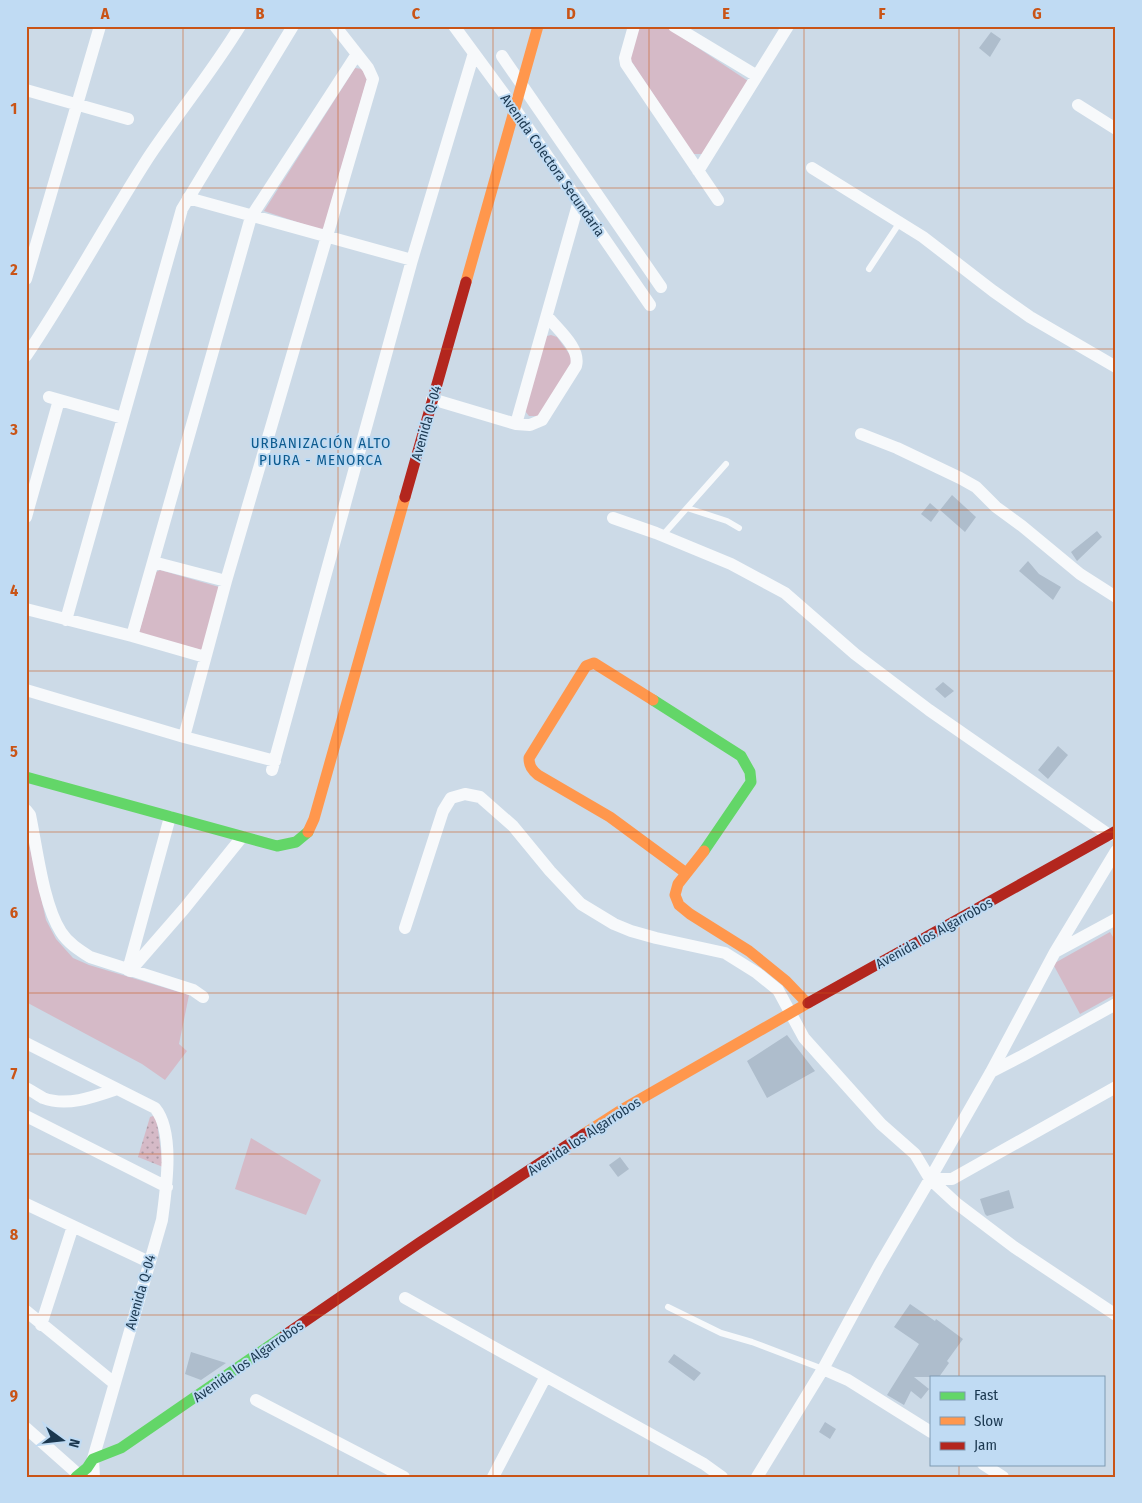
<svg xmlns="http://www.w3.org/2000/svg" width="1142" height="1503" font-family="'Fira Sans Condensed',sans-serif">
	<defs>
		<pattern id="grass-dots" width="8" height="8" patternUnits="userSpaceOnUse" patternTransform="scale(1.25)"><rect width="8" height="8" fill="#d5bac7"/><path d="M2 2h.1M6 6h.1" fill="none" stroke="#ac98a4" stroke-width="1.8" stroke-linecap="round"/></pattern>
	</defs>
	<rect width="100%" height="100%" fill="#ccdae7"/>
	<!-- grass -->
	<path fill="url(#grass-dots)" d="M 156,1115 L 163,1167 L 138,1157 L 150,1117 Z"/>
	<!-- green -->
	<path fill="#d5bac7" d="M 639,26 L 665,26 L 748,81 L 702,154 L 693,154 L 630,59 Z
		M 355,68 L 362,69 L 367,79 L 324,227 L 321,230 L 264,211 Z
		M 551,335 L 557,337 L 573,359 L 570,365 L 539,416 L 529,416 L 525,411 L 543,337 Z
		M 160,570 L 219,587 L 205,651 L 139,633 L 156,572 Z
		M 26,830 L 46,920 L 56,939 L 73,958 L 89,965 L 189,995 L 179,1044 L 187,1051 L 165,1080 L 142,1064 L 26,1002 Z
		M 1110,932 L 1116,942 L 1116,994 L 1080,1014 L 1053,964 Z
		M 251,1138 L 321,1180 L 306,1215 L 235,1189 Z"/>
	<!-- building -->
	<path fill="#aebdcc" d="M 991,32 L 1001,39 L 990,57 L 979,48 Z
		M 952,495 L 976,517 L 965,532 L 940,510 Z
		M 930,503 L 939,511 L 931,522 L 921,514 Z
		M 1097,531 L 1102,537 L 1077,561 L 1071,552 Z
		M 1028,561 L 1039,574 L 1061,587 L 1053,600 L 1019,571 Z
		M 943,682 L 954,691 L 945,698 L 935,689 Z
		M 1058,746 L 1068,755 L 1048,779 L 1038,770 Z
		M 787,1035 L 815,1071 L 767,1098 L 747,1061 Z
		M 620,1157 L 629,1169 L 618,1177 L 609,1165 Z
		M 1009,1190 L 1014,1208 L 987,1216 L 985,1214 L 980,1199 Z
		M 910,1304 L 935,1321 L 936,1319 L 963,1339 L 947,1361 L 949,1363 L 939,1377 L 914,1377 L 929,1389 L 921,1399 L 911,1391 L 904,1405 L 887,1395 L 919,1344 L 894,1327 Z
		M 191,1352 L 226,1363 L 201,1380 L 185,1374 Z
		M 674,1354 L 701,1373 L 694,1381 L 668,1362 Z
		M 825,1422 L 836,1429 L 830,1439 L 819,1432 Z"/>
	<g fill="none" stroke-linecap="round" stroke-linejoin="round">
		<!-- lane -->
		<path stroke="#f7f9fb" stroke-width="6" d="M 869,269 L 900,222
			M 687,508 L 727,521 L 739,528
			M 662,536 L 726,464
			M 668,1307 L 721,1333 L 752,1342 L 823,1369"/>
		<!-- street -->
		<path stroke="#f7f9fb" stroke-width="12" d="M 454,26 L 515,109 L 650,305
			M 634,26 L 625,58 L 626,64 L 718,200
			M 674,26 L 757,76
			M 502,56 L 661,287
			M 26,90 L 128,119
			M 1078,105 L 1116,129
			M 812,168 L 923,237 L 993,291 L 1030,317 L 1116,367
			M 698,171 L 788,26
			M 188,198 L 412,260
			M 26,279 L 100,26
			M 26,356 C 70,291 106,223 148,158 C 178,113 212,72 240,26
			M 49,397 L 123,418
			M 432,399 L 516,424 L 530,425 L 542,420 L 576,366 C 581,348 557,329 547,316
			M 516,424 L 579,201
			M 861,434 L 897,448 L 960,478 L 976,487 L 996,507 L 1022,526 L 1080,574 L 1116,597
			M 26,517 L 59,400
			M 613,518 L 656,533 L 731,564 L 785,593 L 855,654 L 929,710 L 1109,835
			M 153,562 L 226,581
			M 26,609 L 132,636 L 205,657
			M 66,620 L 182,209 L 293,26
			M 132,636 L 251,217 L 357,54
			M 26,690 L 184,737 L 275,761
			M 184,737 L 226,581 L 373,79 L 368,68 L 335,26
			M 272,770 L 412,260 L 474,53
			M 26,810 L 30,815 C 37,848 43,904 61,932 C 68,943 79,950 90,957 L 193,990 L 203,997
			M 405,928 L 443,811 L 451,798 L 465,794 L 480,797 L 513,826 L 550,871 L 581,904 L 614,924 L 631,931 L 656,938 L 725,953 L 757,973 L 778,990 L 804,1038 L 881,1124 L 915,1154 L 930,1179 L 956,1203 L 1014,1247 L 1116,1315
			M 1055,952 L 1116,919
			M 128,970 L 170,817
			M 130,971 L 184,909 L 242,837
			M 26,1043 L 155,1108 C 175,1132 166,1190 162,1220 L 93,1459 L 94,1477
			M 991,1072 L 1022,1056 L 1116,1004
			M 26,1088 C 32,1091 38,1095 43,1098 C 67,1107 94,1097 117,1089
			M 26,1116 L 167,1187
			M 930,1179 L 952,1179 L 1116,1087
			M 26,1204 L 149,1262
			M 405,1298 L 704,1464 L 722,1477
			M 26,1311 L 114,1383
			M 41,1325 L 73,1226
			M 823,1369 L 848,1380 L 931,1432
			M 256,1400 L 404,1477
			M 26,1428 L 79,1475
			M 983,1464 L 1003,1477
			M 493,1477 L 546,1376
			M 757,1477 L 823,1369 L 879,1266 L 930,1179 L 991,1072 L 1055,952 L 1116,851"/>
		<!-- fast -->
		<path stroke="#63d668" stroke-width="11" d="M 653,700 L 741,756 L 750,772 L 751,782 L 704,851
			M 26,777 L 277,846 L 296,842 L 308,832
			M 76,1477 L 87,1468 L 93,1459 L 121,1448 L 285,1335"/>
		<!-- slow -->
		<path stroke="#ff974d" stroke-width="11" d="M 466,282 L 538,26
			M 653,700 L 594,663 L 586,666 L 529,758 C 529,766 532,770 538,775 L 610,817 L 686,873
			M 308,832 L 314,819 L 405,497
			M 704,851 L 678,884 L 675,895 L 679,905 L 690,914 L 749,951 L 786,981 L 807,1003
			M 584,1134 L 623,1109 L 808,1003"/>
		<!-- jam -->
		<path stroke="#b3261e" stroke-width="11" d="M 405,497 L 466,282
			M 808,1003 L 1116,831
			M 285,1335 L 419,1243 L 584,1134"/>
	</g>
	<!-- grid -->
	<path fill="none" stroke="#c95416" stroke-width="1" stroke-opacity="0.55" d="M 183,26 L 183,1477M 338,26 L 338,1477M 493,26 L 493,1477M 649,26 L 649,1477M 804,26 L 804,1477M 959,26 L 959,1377M 26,188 L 1116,188M 26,349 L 1116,349M 26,510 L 1116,510M 26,671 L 1116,671M 26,832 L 1116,832M 26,993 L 1116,993M 26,1154 L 1116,1154M 26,1315 L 1116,1315M 959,1464 L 959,1477"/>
	<g text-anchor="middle" stroke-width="4" stroke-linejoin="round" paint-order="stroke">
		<!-- street labels -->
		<g font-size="14" fill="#1b3850" stroke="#c0dbf3">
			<text transform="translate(553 165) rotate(55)" y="5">Avenida Colectora Secundaria</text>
			<text transform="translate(426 423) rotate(-74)" y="5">Avenida Q-04</text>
			<text transform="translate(934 933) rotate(-29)" y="5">Avenida los Algarrobos</text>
			<text transform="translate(584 1136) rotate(-33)" y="5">Avenida los Algarrobos</text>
			<text transform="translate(140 1292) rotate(-74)" y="5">Avenida Q-04</text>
			<text transform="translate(248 1361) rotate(-35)" y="5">Avenida los Algarrobos</text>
		</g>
		<!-- neighbourhood labels -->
		<g font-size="15" letter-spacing="1" fill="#0d5b8f" stroke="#c0dbf3">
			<text x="321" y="448">URBANIZACIÓN ALTO<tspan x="321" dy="17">PIURA - MENORCA</tspan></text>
		</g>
	</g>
	<!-- border -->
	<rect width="1142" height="1503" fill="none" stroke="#c0dbf3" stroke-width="55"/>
	<!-- legend -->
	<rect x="930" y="1376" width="175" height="90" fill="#c0dbf3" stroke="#7e9ab2"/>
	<rect x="940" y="1392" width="25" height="8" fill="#63d668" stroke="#7e9ab2"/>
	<text x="974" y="1400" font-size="15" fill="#1b3850">Fast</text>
	<rect x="940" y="1417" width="25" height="8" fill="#ff974d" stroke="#7e9ab2"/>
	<text x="974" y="1426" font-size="15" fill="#1b3850">Slow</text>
	<rect x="940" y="1442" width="25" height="8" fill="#b3261e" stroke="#7e9ab2"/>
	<text x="974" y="1450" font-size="15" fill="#1b3850">Jam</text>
	<!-- north arrow -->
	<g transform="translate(62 1440) rotate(105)" stroke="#c0dbf3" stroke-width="4" paint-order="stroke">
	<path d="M0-4L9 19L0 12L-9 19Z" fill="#1b3850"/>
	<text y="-8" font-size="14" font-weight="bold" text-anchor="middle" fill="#1b3850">N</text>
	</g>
	<rect x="28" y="28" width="1086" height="1448" fill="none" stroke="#c95416" stroke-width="2"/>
	<g font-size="16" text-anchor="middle" font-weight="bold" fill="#c95416">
		<text x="105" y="19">A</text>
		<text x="260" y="19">B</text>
		<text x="416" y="19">C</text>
		<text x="571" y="19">D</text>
		<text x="726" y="19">E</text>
		<text x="882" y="19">F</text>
		<text x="1037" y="19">G</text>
		<text x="14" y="114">1</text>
		<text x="14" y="275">2</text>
		<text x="14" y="435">3</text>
		<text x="14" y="596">4</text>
		<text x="14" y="757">5</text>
		<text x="14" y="918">6</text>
		<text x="14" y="1079">7</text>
		<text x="14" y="1240">8</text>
		<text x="14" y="1401">9</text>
	</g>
</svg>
